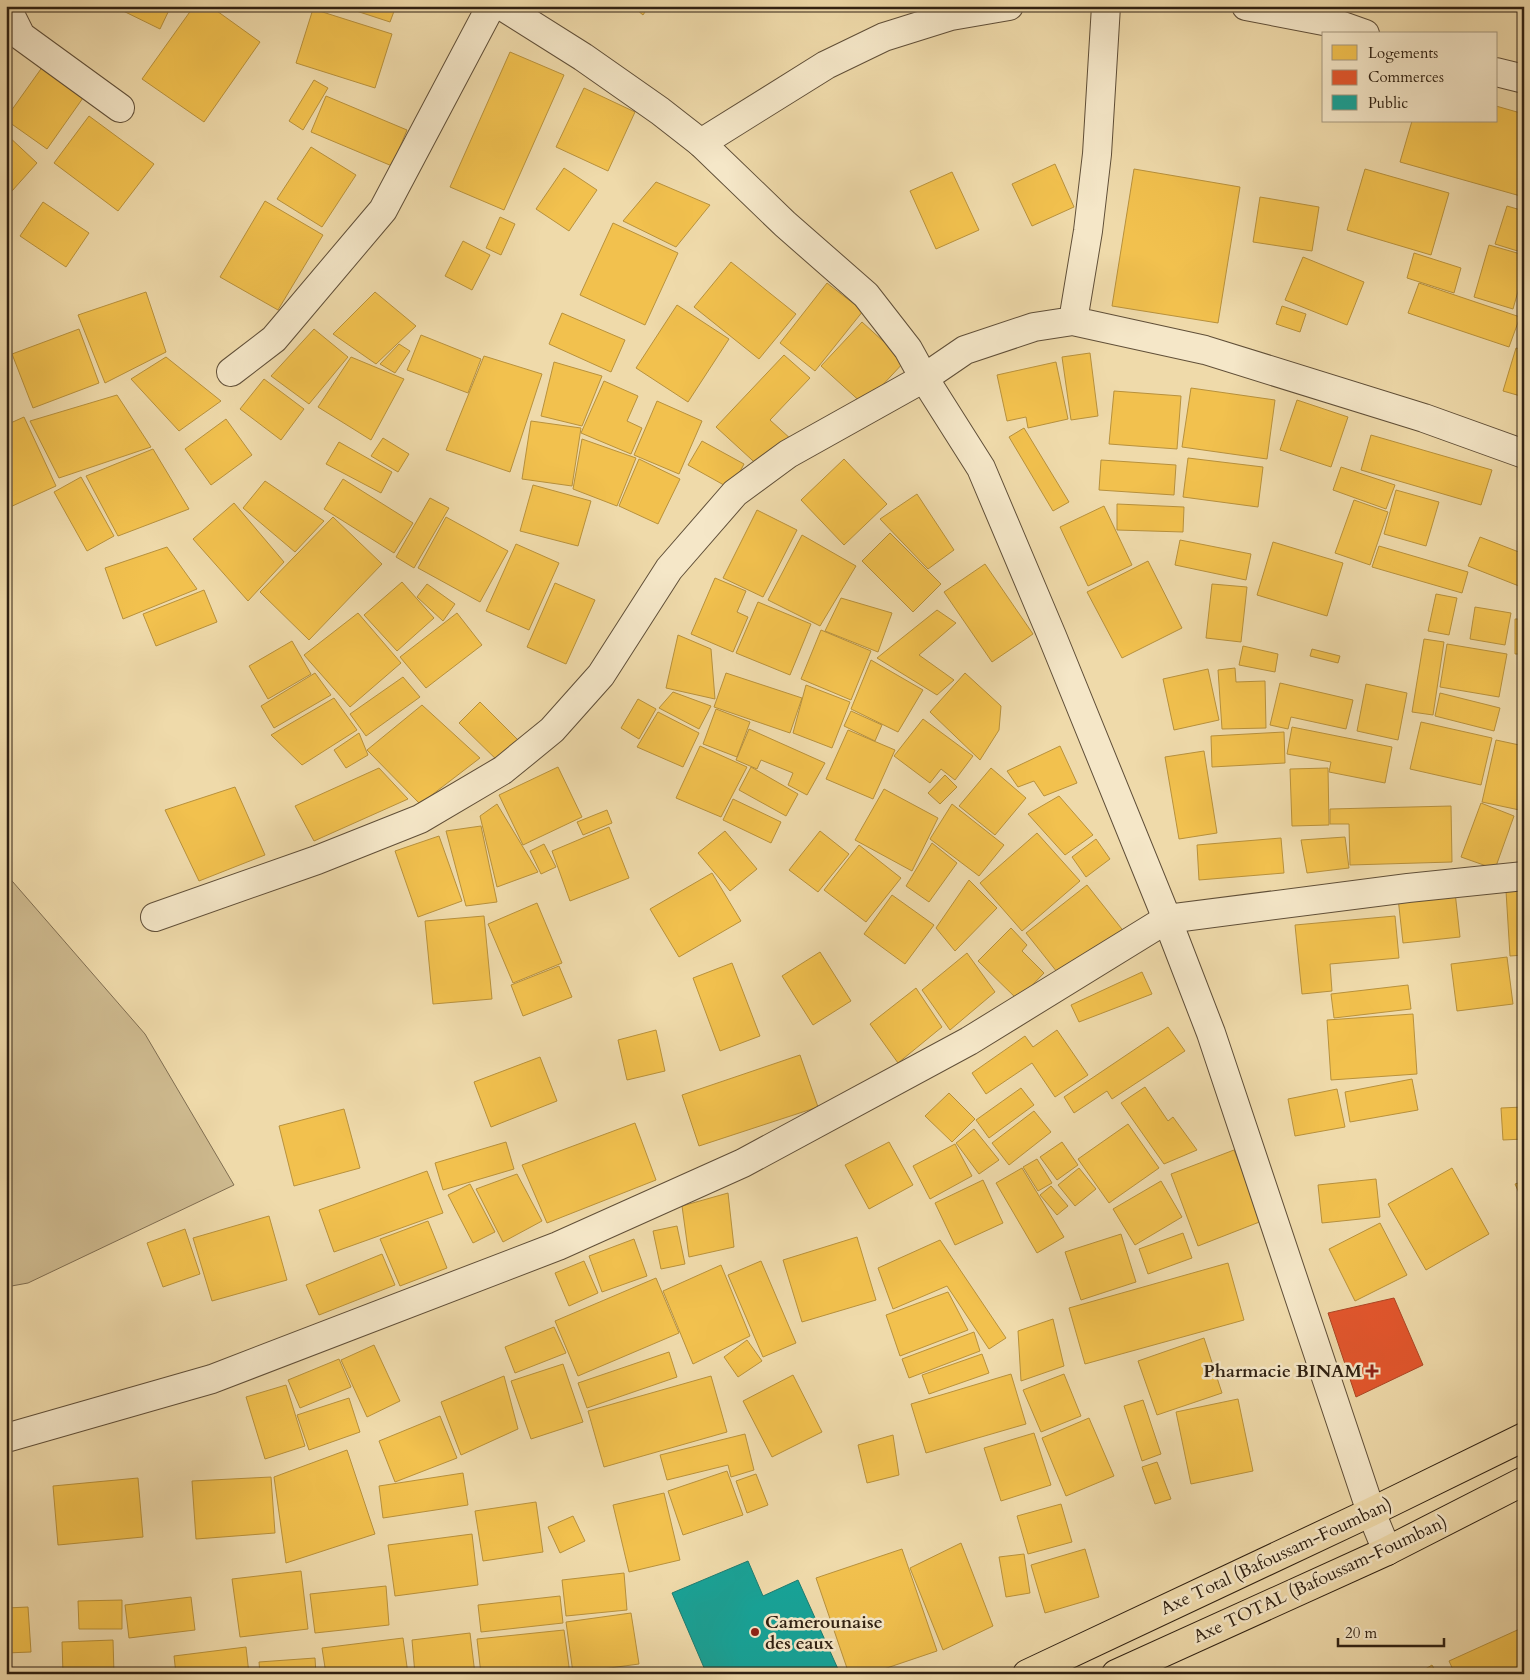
<svg xmlns="http://www.w3.org/2000/svg" width="1530" height="1680" font-family="Cardo,serif">
	<rect width="100%" height="100%" fill="#efdaaa"/>
	<filter id="stains"><feTurbulence type="fractalNoise" baseFrequency=".004" numOctaves="4"/><feColorMatrix values="0 0 0 0 .2 0 0 0 0 .09 0 0 0 0 .02 0 0 0 .5 -.17"/></filter>
	<radialGradient id="worn" r=".72"><stop offset=".6" stop-color="#630" stop-opacity="0"/><stop offset="1" stop-color="#630" stop-opacity=".3"/></radialGradient>
	<!-- green -->
	<path fill="#cfbb90" stroke="#806e51" d="M 6,874 L 145,1034 L 234,1185 L 28,1283 L 6,1287 Z"/>
	<!-- homes -->
	<path fill="#f2c14e" stroke="#b8913c" d="M 113,6 L 171,6 L 160,29 Z
		M 194,6 L 210,6 L 260,42 L 204,122 L 142,79 Z
		M 341,6 L 396,6 L 390,22 Z
		M 632,6 L 649,6 L 643,15 Z
		M 313,9 L 392,34 L 375,88 L 296,63 Z
		M 510,52 L 564,75 L 504,210 L 450,187 Z
		M 48,59 L 90,88 L 47,149 L 6,120 L 6,118 Z
		M 314,80 L 328,88 L 303,130 L 289,121 Z
		M 584,88 L 635,112 L 608,171 L 556,147 Z
		M 326,96 L 407,130 L 392,166 L 311,132 Z
		M 1496,106 L 1524,114 L 1524,197 L 1400,162 L 1412,121 L 1496,121 Z
		M 89,116 L 154,164 L 118,211 L 54,163 Z
		M 6,134 L 37,163 L 12,191 L 6,186 Z
		M 311,147 L 356,175 L 322,227 L 277,199 Z
		M 1055,164 L 1074,207 L 1032,226 L 1012,184 Z
		M 564,168 L 597,190 L 569,231 L 536,209 Z
		M 1134,169 L 1240,187 L 1218,323 L 1112,306 Z
		M 1365,169 L 1449,193 L 1431,255 L 1347,230 Z
		M 952,172 L 979,230 L 936,249 L 910,191 Z
		M 656,182 L 710,205 L 676,247 L 623,221 Z
		M 1260,197 L 1319,207 L 1312,251 L 1253,242 Z
		M 265,201 L 323,235 L 278,310 L 220,277 Z
		M 43,202 L 89,233 L 66,267 L 20,236 Z
		M 1507,206 L 1524,211 L 1524,253 L 1495,244 Z
		M 500,217 L 515,224 L 501,255 L 486,248 Z
		M 613,223 L 678,253 L 645,325 L 580,295 Z
		M 463,241 L 490,255 L 472,290 L 445,276 Z
		M 1489,245 L 1524,255 L 1524,270 L 1513,309 L 1474,297 Z
		M 1414,253 L 1461,268 L 1454,293 L 1407,278 Z
		M 1303,257 L 1364,282 L 1347,325 L 1285,300 Z
		M 731,262 L 796,314 L 759,359 L 694,307 Z
		M 827,283 L 863,311 L 815,371 L 780,343 Z
		M 1419,283 L 1520,317 L 1509,347 L 1408,313 Z
		M 146,292 L 166,352 L 105,383 L 78,315 Z
		M 375,292 L 416,326 L 376,364 L 333,334 Z
		M 677,305 L 729,339 L 688,402 L 636,368 Z
		M 1282,306 L 1306,314 L 1300,332 L 1276,324 Z
		M 562,313 L 625,340 L 611,372 L 549,344 Z
		M 862,322 L 905,361 L 864,405 L 821,366 Z
		M 79,329 L 99,383 L 33,408 L 12,354 Z
		M 314,329 L 348,357 L 309,404 L 271,376 Z
		M 421,335 L 481,359 L 468,393 L 407,370 Z
		M 399,344 L 410,351 L 395,373 L 380,364 Z
		M 1516,348 L 1524,350 L 1524,397 L 1503,391 Z
		M 1090,353 L 1098,416 L 1071,420 L 1062,357 Z
		M 784,355 L 810,378 L 770,420 L 792,440 L 763,470 L 716,427 Z
		M 484,356 L 542,374 L 510,472 L 446,450 Z
		M 166,357 L 221,401 L 179,431 L 131,379 Z
		M 351,357 L 404,379 L 371,440 L 318,407 Z
		M 554,362 L 602,376 L 582,426 L 541,416 Z
		M 1056,362 L 1068,419 L 1028,428 L 1026,417 L 1007,421 L 997,375 Z
		M 264,379 L 304,409 L 281,440 L 240,409 Z
		M 604,381 L 638,396 L 627,421 L 642,428 L 631,454 L 581,433 Z
		M 1191,388 L 1275,400 L 1267,459 L 1182,447 Z
		M 1114,391 L 1181,396 L 1177,449 L 1109,444 Z
		M 117,395 L 151,447 L 59,478 L 30,421 Z
		M 1297,400 L 1348,417 L 1331,467 L 1280,450 Z
		M 657,401 L 702,421 L 679,474 L 634,455 Z
		M 24,417 L 56,486 L 8,508 L 6,505 L 6,425 Z
		M 226,419 L 252,455 L 211,485 L 185,449 Z
		M 531,421 L 581,428 L 572,486 L 522,479 Z
		M 1024,428 L 1069,502 L 1053,511 L 1009,437 Z
		M 1371,435 L 1492,470 L 1481,505 L 1361,470 Z
		M 383,438 L 409,454 L 398,472 L 371,456 Z
		M 582,439 L 636,458 L 617,506 L 573,489 Z
		M 702,441 L 744,464 L 731,489 L 688,465 Z
		M 339,442 L 392,472 L 381,493 L 326,464 Z
		M 153,449 L 189,509 L 118,536 L 86,476 Z
		M 1188,458 L 1263,467 L 1258,507 L 1183,497 Z
		M 639,459 L 680,479 L 658,524 L 619,506 Z
		M 844,459 L 887,504 L 844,545 L 801,500 Z
		M 1101,460 L 1176,465 L 1174,495 L 1099,490 Z
		M 1341,467 L 1395,485 L 1386,509 L 1333,490 Z
		M 81,477 L 114,536 L 87,551 L 54,492 Z
		M 343,479 L 413,523 L 394,553 L 324,509 Z
		M 265,481 L 324,521 L 295,552 L 243,508 Z
		M 533,485 L 591,501 L 578,546 L 520,531 Z
		M 1396,490 L 1439,502 L 1426,546 L 1384,534 Z
		M 917,494 L 954,550 L 928,569 L 880,519 Z
		M 430,498 L 449,508 L 414,568 L 396,557 Z
		M 1354,500 L 1388,512 L 1370,565 L 1335,553 Z
		M 234,503 L 284,562 L 248,601 L 193,539 Z
		M 1117,504 L 1184,507 L 1183,532 L 1117,530 Z
		M 1104,506 L 1132,565 L 1088,586 L 1060,527 Z
		M 757,510 L 797,530 L 763,597 L 723,578 Z
		M 333,517 L 382,564 L 309,640 L 260,592 Z
		M 446,517 L 508,551 L 480,602 L 418,568 Z
		M 890,533 L 941,584 L 913,612 L 862,561 Z
		M 802,535 L 856,566 L 820,626 L 768,600 Z
		M 1480,537 L 1524,554 L 1524,588 L 1468,566 Z
		M 1180,540 L 1251,554 L 1246,580 L 1175,565 Z
		M 1273,542 L 1343,563 L 1327,616 L 1257,595 Z
		M 516,544 L 559,563 L 529,630 L 486,611 Z
		M 1379,546 L 1468,572 L 1462,593 L 1372,567 Z
		M 167,547 L 197,589 L 123,619 L 105,568 Z
		M 1148,561 L 1182,628 L 1122,658 L 1087,592 Z
		M 985,564 L 1033,634 L 992,662 L 944,592 Z
		M 715,578 L 746,591 L 737,612 L 748,617 L 733,652 L 691,634 Z
		M 402,582 L 434,618 L 397,651 L 364,615 Z
		M 555,583 L 595,600 L 566,664 L 527,647 Z
		M 427,584 L 455,604 L 443,621 L 417,597 Z
		M 1212,584 L 1247,587 L 1241,642 L 1206,638 Z
		M 204,590 L 217,622 L 156,646 L 143,614 Z
		M 1436,594 L 1457,598 L 1449,635 L 1428,631 Z
		M 841,598 L 892,613 L 878,652 L 825,631 Z
		M 758,602 L 811,624 L 790,675 L 736,653 Z
		M 1475,607 L 1511,613 L 1505,645 L 1470,639 Z
		M 937,610 L 956,623 L 919,655 L 954,680 L 937,695 L 877,658 Z
		M 358,613 L 401,663 L 350,707 L 304,655 Z
		M 457,613 L 482,645 L 426,688 L 400,657 Z
		M 1515,619 L 1524,619 L 1524,654 L 1515,654 Z
		M 821,630 L 871,651 L 851,700 L 801,679 Z
		M 678,635 L 711,649 L 715,699 L 666,688 Z
		M 1424,639 L 1444,642 L 1433,715 L 1412,712 Z
		M 292,641 L 311,674 L 268,699 L 249,666 Z
		M 1447,644 L 1507,654 L 1499,697 L 1440,687 Z
		M 1243,646 L 1278,654 L 1275,672 L 1239,665 Z
		M 1312,649 L 1340,656 L 1338,663 L 1310,656 Z
		M 871,660 L 923,690 L 898,732 L 851,709 Z
		M 1235,668 L 1236,682 L 1265,681 L 1266,728 L 1222,729 L 1218,670 Z
		M 1208,669 L 1219,720 L 1174,730 L 1163,679 Z
		M 315,673 L 331,695 L 274,728 L 261,706 Z
		M 726,673 L 802,698 L 790,733 L 714,707 Z
		M 965,673 L 1001,706 L 999,730 L 980,760 L 930,712 Z
		M 403,677 L 420,697 L 366,736 L 350,714 Z
		M 1280,683 L 1353,700 L 1346,729 L 1291,717 L 1288,729 L 1270,725 Z
		M 1366,684 L 1407,693 L 1398,740 L 1357,731 Z
		M 806,685 L 850,702 L 832,748 L 793,733 Z
		M 673,692 L 711,706 L 699,729 L 659,708 Z
		M 1440,693 L 1500,708 L 1494,731 L 1435,716 Z
		M 334,698 L 357,730 L 302,765 L 271,735 Z
		M 638,699 L 656,709 L 639,739 L 621,728 Z
		M 480,702 L 523,745 L 503,766 L 459,723 Z
		M 422,705 L 480,758 L 420,804 L 367,750 Z
		M 716,709 L 750,722 L 737,757 L 703,744 Z
		M 851,711 L 882,725 L 875,741 L 844,726 Z
		M 658,712 L 699,733 L 683,767 L 637,747 Z
		M 923,719 L 973,756 L 955,780 L 941,769 L 930,783 L 894,756 Z
		M 1421,722 L 1492,738 L 1481,785 L 1410,769 Z
		M 1292,727 L 1392,747 L 1385,783 L 1329,772 L 1331,762 L 1287,754 Z
		M 749,729 L 825,763 L 807,795 L 788,785 L 793,773 L 761,760 L 757,769 L 736,760 Z
		M 848,730 L 895,750 L 873,799 L 826,779 Z
		M 1284,732 L 1285,763 L 1212,767 L 1211,736 Z
		M 359,733 L 368,755 L 346,768 L 334,750 Z
		M 1496,740 L 1524,746 L 1524,811 L 1482,802 Z
		M 700,746 L 747,767 L 721,817 L 676,798 Z
		M 1060,746 L 1077,783 L 1044,796 L 1034,781 L 1018,787 L 1007,771 Z
		M 1204,751 L 1217,833 L 1179,839 L 1165,757 Z
		M 558,767 L 582,817 L 523,845 L 499,795 Z
		M 751,767 L 798,794 L 786,816 L 739,790 Z
		M 379,768 L 408,799 L 314,841 L 295,806 Z
		M 991,768 L 1026,798 L 995,835 L 959,806 Z
		M 1328,768 L 1329,825 L 1292,826 L 1290,769 Z
		M 945,775 L 957,787 L 940,804 L 928,793 Z
		M 235,787 L 265,855 L 199,881 L 165,810 Z
		M 884,789 L 938,818 L 912,871 L 855,840 Z
		M 1059,796 L 1093,835 L 1065,855 L 1028,814 Z
		M 733,799 L 781,822 L 771,843 L 723,820 Z
		M 1481,803 L 1514,816 L 1495,869 L 1461,857 Z
		M 497,804 L 538,872 L 497,887 L 480,816 Z
		M 952,804 L 1004,845 L 979,876 L 930,839 Z
		M 1451,806 L 1452,862 L 1350,865 L 1349,824 L 1330,824 L 1330,809 Z
		M 607,810 L 612,823 L 583,835 L 577,822 Z
		M 481,826 L 497,902 L 466,906 L 446,831 Z
		M 609,827 L 629,878 L 570,901 L 552,851 Z
		M 725,831 L 757,869 L 730,891 L 698,853 Z
		M 820,831 L 849,854 L 818,892 L 789,870 Z
		M 1037,833 L 1080,881 L 1022,931 L 980,883 Z
		M 439,836 L 462,901 L 418,917 L 395,851 Z
		M 1345,837 L 1349,868 L 1307,873 L 1301,840 Z
		M 1281,838 L 1284,873 L 1199,880 L 1197,845 Z
		M 1096,839 L 1110,859 L 1086,877 L 1072,857 Z
		M 932,843 L 957,863 L 929,902 L 906,886 Z
		M 544,844 L 556,867 L 541,874 L 530,851 Z
		M 859,845 L 901,878 L 866,922 L 824,890 Z
		M 712,873 L 741,921 L 679,957 L 650,909 Z
		M 969,880 L 997,908 L 955,951 L 936,928 Z
		M 1087,885 L 1125,933 L 1061,977 L 1026,933 Z
		M 1524,890 L 1524,955 L 1510,956 L 1506,891 Z
		M 1455,892 L 1460,937 L 1403,943 L 1398,898 Z
		M 892,895 L 934,925 L 905,964 L 864,934 Z
		M 537,903 L 562,963 L 513,983 L 488,924 Z
		M 484,916 L 492,999 L 433,1004 L 425,921 Z
		M 1395,916 L 1399,958 L 1330,964 L 1332,991 L 1302,994 L 1295,925 Z
		M 1011,928 L 1027,945 L 1022,951 L 1044,973 L 1018,1000 L 978,961 Z
		M 820,952 L 851,1001 L 813,1025 L 782,976 Z
		M 967,953 L 995,992 L 950,1030 L 922,990 Z
		M 1507,957 L 1513,1004 L 1457,1011 L 1451,964 Z
		M 732,963 L 760,1036 L 720,1051 L 693,978 Z
		M 559,966 L 572,997 L 523,1016 L 511,985 Z
		M 1142,972 L 1152,994 L 1079,1022 L 1071,1005 Z
		M 1408,985 L 1411,1009 L 1334,1018 L 1331,994 Z
		M 916,988 L 942,1027 L 898,1063 L 870,1024 Z
		M 1413,1014 L 1417,1074 L 1331,1080 L 1327,1020 Z
		M 1168,1027 L 1185,1051 L 1112,1099 L 1107,1091 L 1074,1113 L 1064,1097 Z
		M 656,1030 L 665,1071 L 627,1080 L 618,1040 Z
		M 1057,1030 L 1088,1075 L 1055,1097 L 1032,1063 L 986,1094 L 972,1073 L 1025,1036 L 1033,1047 Z
		M 800,1055 L 818,1107 L 699,1146 L 682,1095 Z
		M 540,1057 L 557,1101 L 491,1127 L 474,1082 Z
		M 1412,1079 L 1418,1110 L 1350,1122 L 1345,1092 Z
		M 1145,1087 L 1168,1121 L 1173,1117 L 1197,1150 L 1164,1164 L 1121,1103 Z
		M 1021,1088 L 1034,1105 L 989,1138 L 976,1120 Z
		M 1337,1089 L 1345,1127 L 1295,1136 L 1288,1099 Z
		M 949,1093 L 975,1119 L 952,1142 L 925,1116 Z
		M 1523,1107 L 1524,1139 L 1503,1140 L 1501,1108 Z
		M 344,1109 L 360,1168 L 294,1186 L 279,1126 Z
		M 1034,1111 L 1051,1132 L 1009,1165 L 992,1143 Z
		M 635,1123 L 656,1180 L 547,1223 L 522,1165 Z
		M 1128,1124 L 1159,1168 L 1109,1203 L 1078,1159 Z
		M 974,1129 L 999,1160 L 979,1174 L 956,1143 Z
		M 506,1142 L 514,1169 L 443,1190 L 435,1163 Z
		M 889,1142 L 913,1185 L 869,1209 L 845,1165 Z
		M 1062,1142 L 1078,1165 L 1057,1180 L 1040,1157 Z
		M 955,1144 L 972,1176 L 930,1199 L 913,1166 Z
		M 1234,1150 L 1262,1221 L 1198,1246 L 1171,1174 Z
		M 1037,1159 L 1052,1183 L 1038,1191 L 1023,1167 Z
		M 1022,1168 L 1064,1237 L 1037,1253 L 996,1183 Z
		M 1079,1168 L 1096,1189 L 1075,1206 L 1058,1185 Z
		M 1452,1168 L 1489,1234 L 1426,1270 L 1388,1204 Z
		M 427,1171 L 443,1213 L 334,1252 L 319,1210 Z
		M 517,1174 L 542,1221 L 503,1242 L 476,1189 Z
		M 1376,1179 L 1380,1217 L 1322,1223 L 1318,1185 Z
		M 983,1180 L 1003,1223 L 955,1245 L 935,1203 Z
		M 1161,1181 L 1182,1217 L 1135,1245 L 1113,1209 Z
		M 1524,1181 L 1524,1204 L 1515,1184 Z
		M 470,1184 L 495,1232 L 473,1243 L 448,1195 Z
		M 1051,1186 L 1068,1206 L 1057,1215 L 1040,1195 Z
		M 728,1193 L 734,1247 L 689,1257 L 682,1206 Z
		M 269,1216 L 287,1280 L 212,1301 L 193,1238 Z
		M 428,1221 L 447,1268 L 400,1286 L 380,1239 Z
		M 1380,1223 L 1407,1275 L 1355,1301 L 1329,1249 Z
		M 677,1226 L 685,1264 L 661,1269 L 653,1231 Z
		M 185,1229 L 200,1274 L 163,1287 L 147,1243 Z
		M 1183,1233 L 1192,1258 L 1148,1274 L 1139,1249 Z
		M 1121,1234 L 1136,1282 L 1081,1300 L 1065,1252 Z
		M 857,1237 L 876,1300 L 802,1322 L 783,1260 Z
		M 634,1239 L 647,1276 L 602,1292 L 589,1256 Z
		M 940,1240 L 1006,1338 L 989,1349 L 947,1286 L 893,1309 L 878,1268 Z
		M 382,1254 L 395,1285 L 319,1315 L 306,1285 Z
		M 584,1261 L 598,1293 L 569,1306 L 555,1273 Z
		M 761,1261 L 796,1343 L 763,1357 L 728,1275 Z
		M 1228,1263 L 1244,1320 L 1085,1364 L 1069,1308 Z
		M 721,1265 L 750,1336 L 693,1364 L 663,1291 Z
		M 656,1278 L 679,1333 L 578,1376 L 555,1321 Z
		M 948,1292 L 968,1330 L 900,1356 L 886,1315 Z
		M 1053,1319 L 1064,1366 L 1021,1381 L 1018,1331 Z
		M 554,1327 L 566,1353 L 515,1373 L 505,1347 Z
		M 974,1332 L 980,1351 L 909,1378 L 902,1359 Z
		M 1204,1338 L 1222,1393 L 1157,1415 L 1138,1361 Z
		M 747,1340 L 762,1361 L 738,1377 L 724,1357 Z
		M 374,1345 L 400,1401 L 367,1417 L 341,1360 Z
		M 669,1352 L 677,1377 L 587,1408 L 578,1383 Z
		M 982,1354 L 989,1373 L 929,1394 L 922,1375 Z
		M 339,1359 L 351,1387 L 300,1408 L 288,1380 Z
		M 563,1364 L 583,1422 L 531,1439 L 511,1381 Z
		M 1011,1374 L 1026,1424 L 926,1453 L 911,1404 Z
		M 1064,1374 L 1081,1416 L 1041,1432 L 1023,1390 Z
		M 793,1375 L 822,1432 L 772,1457 L 743,1401 Z
		M 504,1376 L 518,1429 L 461,1455 L 441,1402 Z
		M 711,1376 L 727,1432 L 604,1467 L 588,1411 Z
		M 286,1385 L 305,1446 L 265,1459 L 246,1397 Z
		M 349,1398 L 360,1432 L 309,1450 L 297,1415 Z
		M 1238,1399 L 1253,1471 L 1191,1484 L 1176,1412 Z
		M 1143,1400 L 1161,1454 L 1142,1461 L 1124,1406 Z
		M 440,1416 L 457,1458 L 395,1482 L 379,1441 Z
		M 1089,1418 L 1114,1476 L 1066,1496 L 1042,1438 Z
		M 1034,1433 L 1051,1485 L 1001,1501 L 984,1448 Z
		M 745,1434 L 754,1470 L 731,1477 L 728,1465 L 667,1480 L 660,1455 Z
		M 893,1435 L 899,1475 L 867,1483 L 858,1445 Z
		M 347,1450 L 375,1534 L 286,1563 L 274,1477 Z
		M 1157,1462 L 1171,1499 L 1155,1504 L 1142,1467 Z
		M 727,1471 L 743,1515 L 683,1535 L 668,1491 Z
		M 463,1473 L 468,1505 L 383,1518 L 379,1486 Z
		M 756,1474 L 768,1505 L 747,1513 L 736,1481 Z
		M 271,1477 L 275,1533 L 196,1539 L 192,1481 Z
		M 138,1478 L 143,1537 L 58,1545 L 53,1486 Z
		M 664,1493 L 680,1560 L 629,1572 L 613,1505 Z
		M 536,1502 L 543,1552 L 483,1561 L 475,1511 Z
		M 1061,1504 L 1072,1542 L 1028,1554 L 1017,1516 Z
		M 573,1516 L 585,1541 L 560,1553 L 548,1527 Z
		M 472,1534 L 478,1585 L 395,1596 L 388,1545 Z
		M 961,1543 L 993,1626 L 943,1650 L 910,1568 Z
		M 902,1549 L 937,1651 L 869,1674 L 849,1674 L 816,1578 Z
		M 1085,1549 L 1099,1597 L 1045,1613 L 1031,1565 Z
		M 1024,1554 L 1030,1593 L 1006,1597 L 999,1557 Z
		M 301,1571 L 308,1629 L 240,1637 L 232,1579 Z
		M 624,1573 L 627,1610 L 566,1616 L 562,1580 Z
		M 386,1586 L 389,1625 L 315,1633 L 310,1594 Z
		M 560,1596 L 563,1623 L 481,1632 L 478,1605 Z
		M 191,1597 L 195,1630 L 129,1638 L 125,1605 Z
		M 122,1600 L 122,1629 L 79,1629 L 78,1601 Z
		M 28,1607 L 31,1652 L 6,1653 L 6,1608 Z
		M 631,1613 L 639,1664 L 573,1673 L 566,1622 Z
		M 1524,1627 L 1524,1674 L 1455,1674 L 1449,1661 Z
		M 564,1630 L 570,1674 L 481,1674 L 477,1639 Z
		M 470,1633 L 475,1674 L 415,1674 L 412,1640 Z
		M 403,1638 L 408,1674 L 326,1674 L 322,1648 Z
		M 113,1640 L 114,1674 L 63,1674 L 62,1642 Z
		M 246,1647 L 249,1674 L 176,1674 L 174,1656 Z
		M 315,1658 L 316,1674 L 260,1674 L 259,1662 Z
		M 1432,1665 L 1437,1674 L 1417,1674 Z"/>
	<!-- shops -->
	<path fill="#e4572e" stroke="#ae4726" d="M 1394,1298 L 1423,1365 L 1356,1397 L 1328,1313 Z"/>
	<!-- public -->
	<path fill="#17a398" stroke="#1e7c70" d="M 748,1561 L 763,1596 L 798,1580 L 838,1669 L 829,1674 L 696,1674 L 705,1670 L 672,1593 Z"/>
	<g fill="none" stroke-linecap="round" stroke-linejoin="round">
		<!-- minor casing -->
		<g stroke="#604f38" stroke-width="30">
			<path id="minor" d="M 9,6 L 9,12 L 21,36 L 120,108
				M 1246,6 L 1334,23 L 1365,34
				M 1496,72 L 1524,79
				M 701,143 L 826,65 L 884,37 L 951,16 L 1009,6
				M 1073,321 L 1088,231 L 1097,154 L 1106,6
				M 231,372 L 274,339 L 383,210 L 491,6
				M 155,917 L 317,860 L 420,819 L 503,770 L 552,730 L 601,675 L 669,569 L 735,493 L 788,454 L 924,378 L 965,350 L 1034,327 L 1073,321 L 1205,350 L 1424,418 L 1524,454
				M 6,1438 L 212,1379 L 558,1246 L 743,1163 L 969,1041 L 1167,919 L 1408,888 L 1524,876"/>
		</g>
		<!-- tertiary casing -->
		<g stroke="#604f38" stroke-width="30">
			<path id="tertiary" d="M 502,6 L 583,57 L 660,111 L 701,143 L 785,224 L 866,295 L 908,349 L 924,378 L 981,468 L 1052,636 L 1167,919 L 1211,1033 L 1371,1512 L 1387,1551"/>
		</g>
		<!-- trunk casing -->
		<g stroke="#302112" stroke-width="30">
			<path id="trunk" d="M 1027,1674 L 1371,1512 L 1524,1437
				M 1116,1674 L 1387,1551 L 1524,1481"/>
		</g>
		<!-- minor -->
		<use href="#minor" stroke="#f5e7c8" stroke-width="28"/>
		<!-- tertiary -->
		<use href="#tertiary" stroke="#f5e7c8" stroke-width="28"/>
		<!-- trunk -->
		<use href="#trunk" stroke="#efdaaa" stroke-width="28"/>
	</g>
	<!-- markers -->
	<g fill="#8f2418" stroke="#f5e7c8" stroke-width="2">
		<path d="M1369.5 1363.5h5v5h5v5h-5v5h-5v-5h-5v-5h5z"/>
		<circle cx="755" cy="1632" r="5"/>
	</g>
	<g text-anchor="middle" stroke-width="5" stroke-linejoin="round" paint-order="stroke">
		<!-- poi labels -->
		<g font-size="18" font-weight="bold" fill="#302112" stroke="#f5e7c8" text-anchor="end">
			<text x="1362" y="1377">Pharmacie BINAM</text>
			<text x="765" y="1628" text-anchor="start">Camerounaise<tspan x="765" dy="21">des eaux</tspan></text>
		</g>
		<!-- street labels -->
		<g font-size="18" fill="#302112" stroke="#f5e7c8">
			<text transform="translate(1276 1556) rotate(-25)" y="6">Axe Total (Bafoussam-Foumban)</text>
			<text transform="translate(1320 1579) rotate(-25)" y="6">Axe TOTAL (Bafoussam-Foumban)</text>
		</g>
	</g>
	<!-- margin -->
	<rect width="1530" height="1680" fill="none" stroke="#efdaaa" stroke-width="25"/>
	<rect x="8" y="8" width="1515" height="1665" fill="none" stroke="#302112" stroke-width="2.5"/>
	<rect x="12" y="12" width="1505" height="1655" fill="none" stroke="#302112"/>
	<!-- legend -->
	<rect x="1322" y="32" width="175" height="90" fill="#f5e7c8" stroke="#a6987f"/>
	<rect x="1332" y="45" width="25" height="15" fill="#f2c14e" stroke="#a6987f"/>
	<text x="1368" y="58" font-size="15" fill="#302112">Logements</text>
	<rect x="1332" y="70" width="25" height="15" fill="#e4572e" stroke="#a6987f"/>
	<text x="1368" y="82" font-size="15" fill="#302112">Commerces</text>
	<rect x="1332" y="95" width="25" height="15" fill="#17a398" stroke="#a6987f"/>
	<text x="1368" y="108" font-size="15" fill="#302112">Public</text>
	<!-- scale -->
	<path d="M1338 1638v8h106v-8" fill="none" stroke="#302112" stroke-width="2.5"/>
	<text x="1345" y="1638" font-size="15" fill="#302112" stroke="#f5e7c8" stroke-width="4" paint-order="stroke">20 m</text>
	<rect width="100%" height="100%" filter="url(#stains)"/>
	<rect width="100%" height="100%" fill="url(#worn)"/>
</svg>
